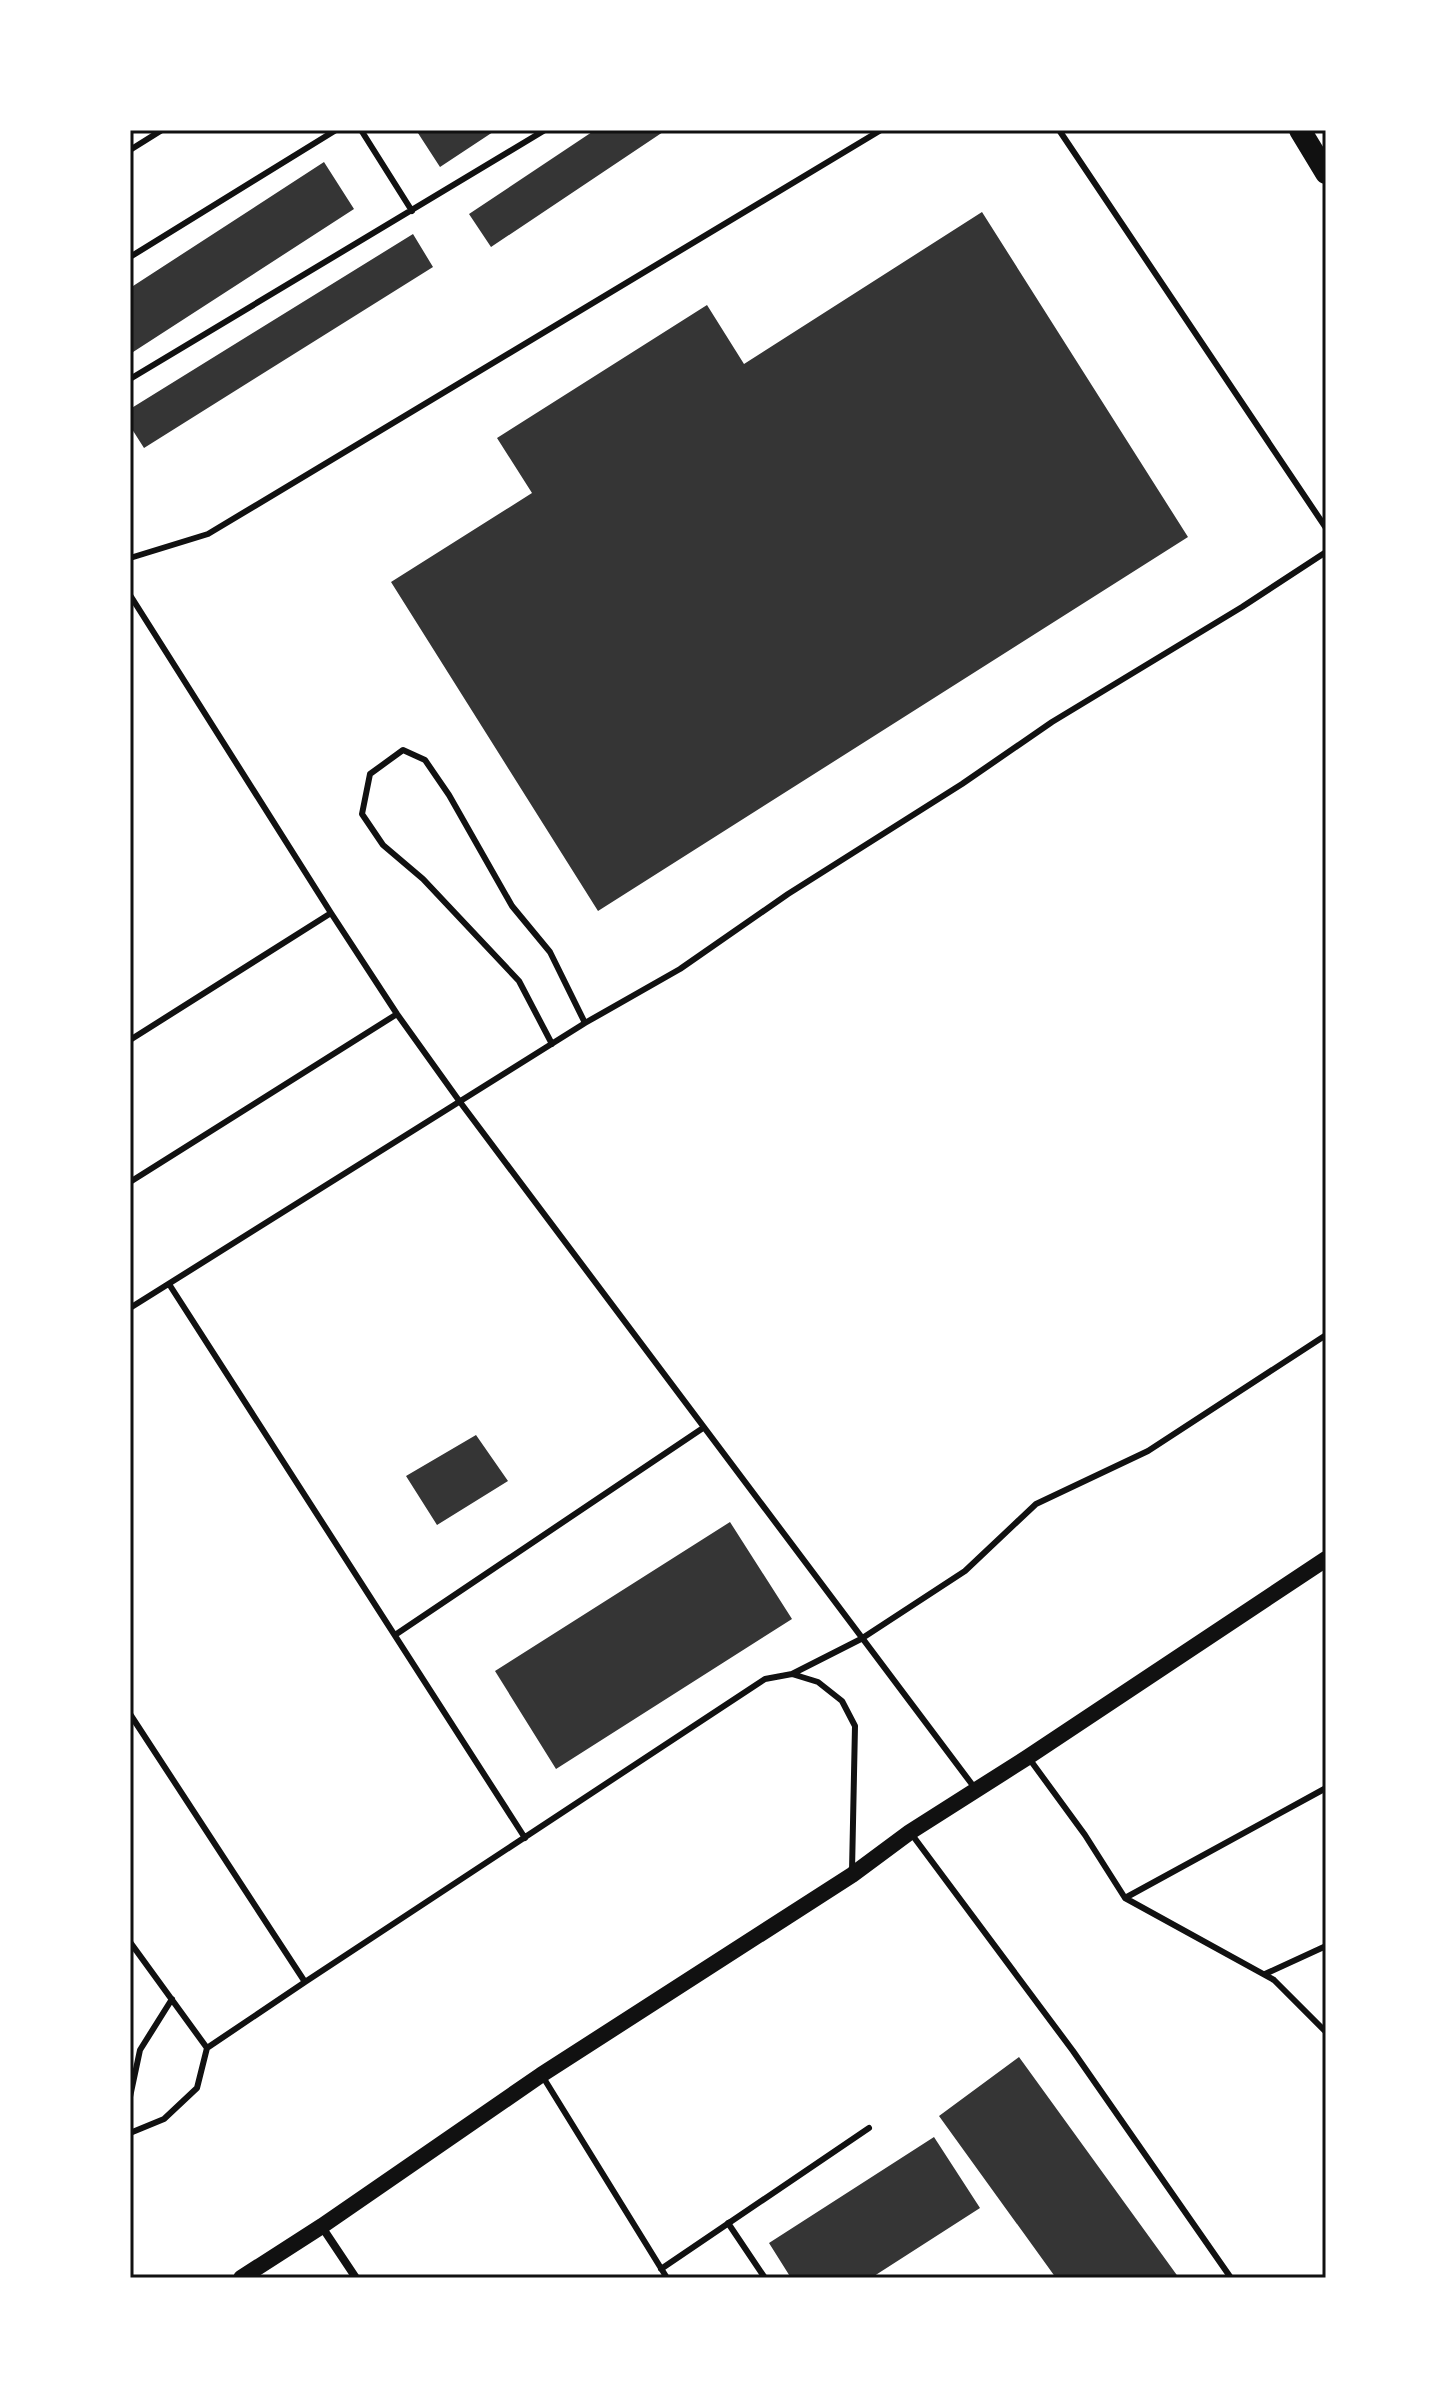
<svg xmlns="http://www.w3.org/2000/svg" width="1456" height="2408" font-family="'Zilla Slab',serif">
	<rect width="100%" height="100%" fill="#fff"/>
	<!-- building -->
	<path fill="#353535" d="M 416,130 L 496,130 L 440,167 Z
		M 595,130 L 666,130 L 491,247 L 469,214 Z
		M 324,162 L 354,209 L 130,354 L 130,288 Z
		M 982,212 L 1188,537 L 598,911 L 391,582 L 532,493 L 497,438 L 707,305 L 744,364 Z
		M 413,234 L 433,267 L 144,448 L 130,426 L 130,409 Z
		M 476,1435 L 508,1481 L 437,1525 L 406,1476 Z
		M 730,1522 L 792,1619 L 556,1769 L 495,1671 Z
		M 1019,2057 L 1179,2278 L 1056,2278 L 939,2116 Z
		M 934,2137 L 980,2208 L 871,2278 L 791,2278 L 769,2243 Z"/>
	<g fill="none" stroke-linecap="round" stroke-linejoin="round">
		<!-- service -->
		<path stroke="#111" stroke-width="6" d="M 361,130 L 412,211
			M 1059,130 L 1326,528
			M 130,150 L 162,130
			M 130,257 L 336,130
			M 130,379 L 545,130
			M 130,558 L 208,534 L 881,130
			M 130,595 L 331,913 L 397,1014 L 460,1102 L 974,1787
			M 130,1040 L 331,913
			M 552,1044 L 519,981 L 423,879 L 383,845 L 362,814 L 370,774 L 403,750 L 425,760 L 449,795 L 512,906 L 550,952 L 585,1023
			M 130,1182 L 397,1014
			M 169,1284 L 525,1838
			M 130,1308 L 585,1023 L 680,969 L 788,894 L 962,784 L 1052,722 L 1242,607 L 1326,552
			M 395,1635 L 703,1428
			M 792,1674 L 861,1639 L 965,1571 L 1036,1504 L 1148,1451 L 1326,1335
			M 130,1714 L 305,1982 L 765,1679 L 792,1674 L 818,1682 L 842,1701 L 855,1726 L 852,1871
			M 1028,1757 L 1085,1835 L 1125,1898 L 1274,1980 L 1326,2032
			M 910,1832 L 1073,2051 L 1231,2278
			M 1125,1898 L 1326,1788
			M 130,1942 L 207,2048
			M 1265,1974 L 1326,1946
			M 543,2077 L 667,2278
			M 130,2097 L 140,2050 L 172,1999
			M 130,2133 L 164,2119 L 197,2088 L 207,2048 L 305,1982
			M 728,2223 L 765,2278
			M 661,2269 L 869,2128"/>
		<!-- minor -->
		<path stroke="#111" stroke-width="8" d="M 322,2227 L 356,2278"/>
		<!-- secondary -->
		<path stroke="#111" stroke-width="16" d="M 241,2278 L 322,2226 L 541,2075 L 852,1875 L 910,1832 L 1028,1757 L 1326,1559"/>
		<!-- trunk -->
		<path stroke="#111" stroke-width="22" d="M 1300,130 L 1326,173"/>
	</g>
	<!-- border -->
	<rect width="1456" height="2408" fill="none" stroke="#ffffff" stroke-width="264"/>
	<rect x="132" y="132" width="1192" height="2144" fill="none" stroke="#111" stroke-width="3"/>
</svg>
